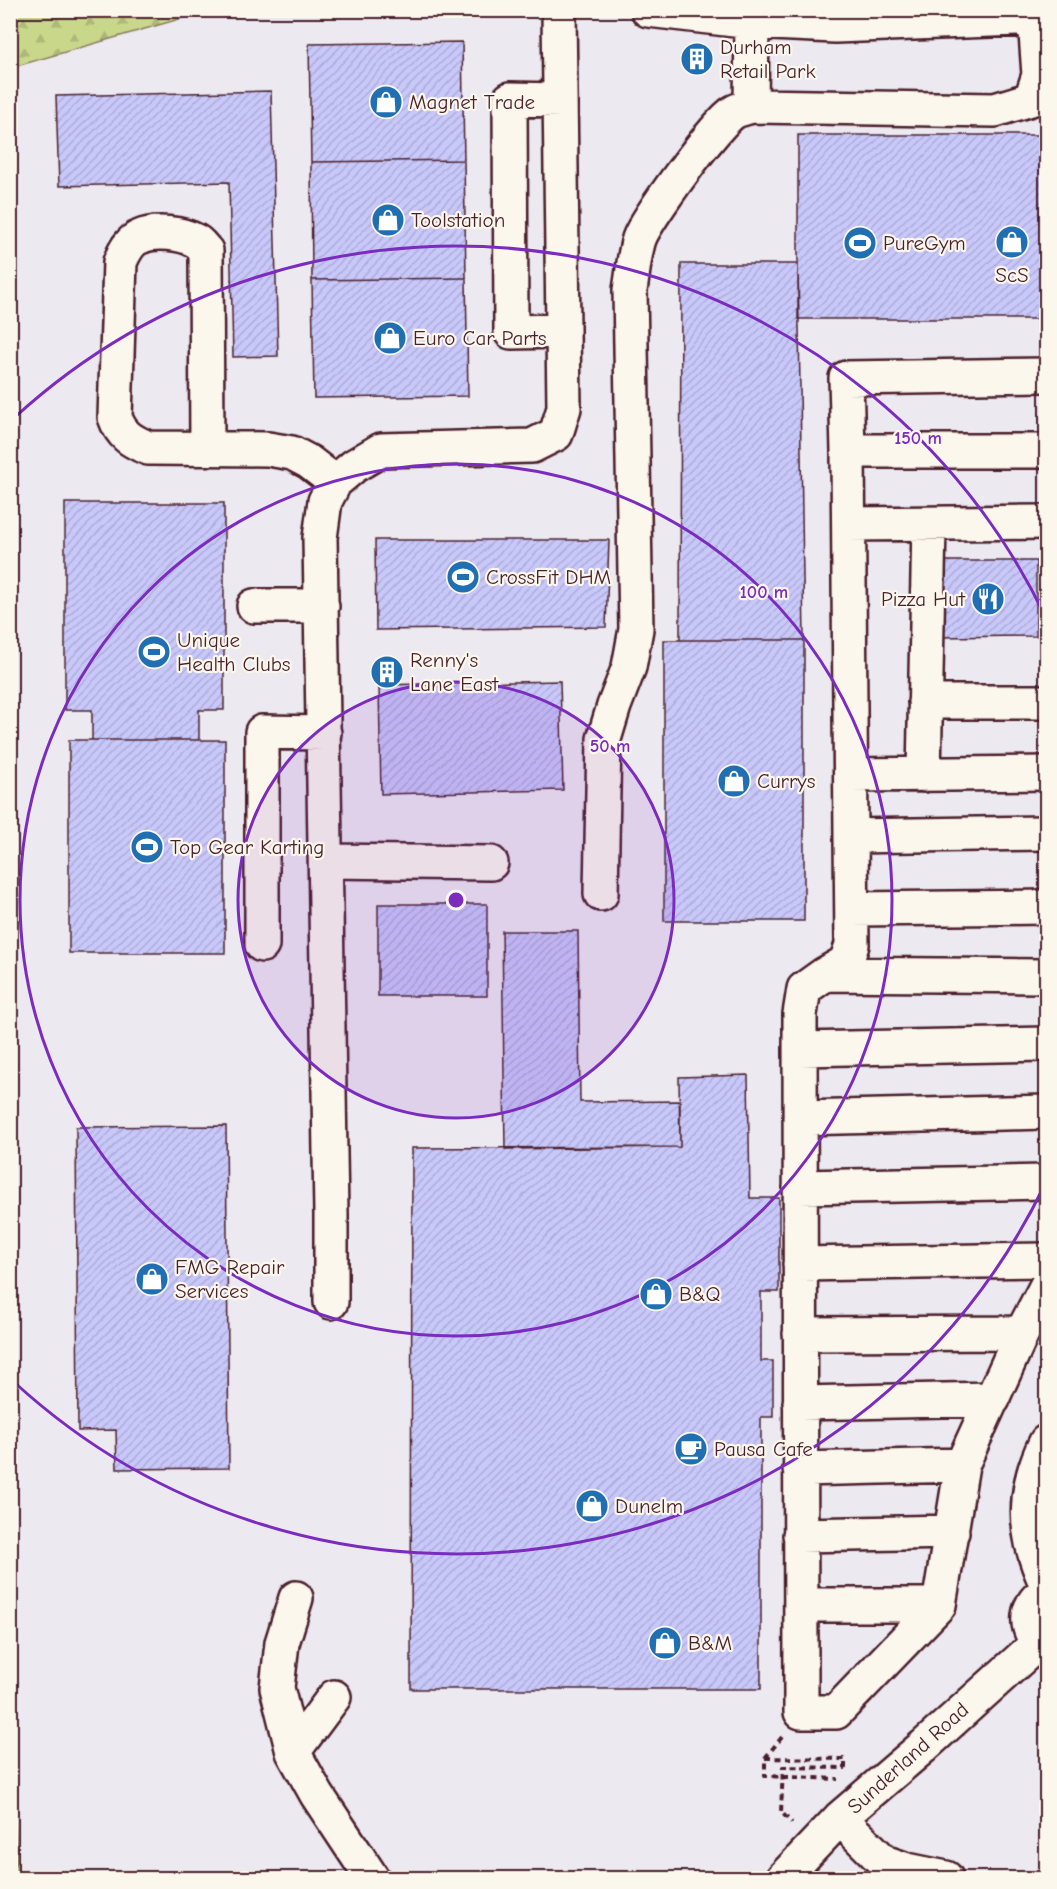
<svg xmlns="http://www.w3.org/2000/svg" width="1057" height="1889" font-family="'Comic Neue',sans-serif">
	<defs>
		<pattern id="forest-firs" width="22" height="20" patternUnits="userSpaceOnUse" patternTransform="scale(1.5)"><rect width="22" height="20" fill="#c9d78b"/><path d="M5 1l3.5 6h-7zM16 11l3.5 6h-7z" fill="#aeb878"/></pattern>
		<pattern id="building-hatch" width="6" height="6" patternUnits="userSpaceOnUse" patternTransform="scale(1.5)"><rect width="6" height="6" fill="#c8c8fa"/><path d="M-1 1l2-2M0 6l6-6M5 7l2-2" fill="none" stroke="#adabd6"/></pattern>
	</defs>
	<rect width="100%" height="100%" fill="#ece9f0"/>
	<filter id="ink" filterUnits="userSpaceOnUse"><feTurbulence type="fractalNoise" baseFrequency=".0167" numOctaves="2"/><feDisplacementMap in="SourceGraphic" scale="12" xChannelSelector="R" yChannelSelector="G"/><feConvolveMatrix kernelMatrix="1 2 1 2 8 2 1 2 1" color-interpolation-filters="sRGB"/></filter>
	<g filter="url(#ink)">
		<!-- forest -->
		<path fill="url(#forest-firs)" stroke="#8a7b5b" stroke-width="1.5" d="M 11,10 L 207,11 L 13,67 L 11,455 Z
			M 10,1654 L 17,1878 L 10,1878 Z"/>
		<!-- building -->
		<path fill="url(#building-hatch)" stroke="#4a1f2b" stroke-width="1.5" d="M 462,42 L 464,160 L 311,162 L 309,44 Z
			M 686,48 L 707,49 L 707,68 L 686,68 Z
			M 271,91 L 278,356 L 233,357 L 229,182 L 59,186 L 56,96 Z
			M 798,135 L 1046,135 L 1046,319 L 798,319 Z
			M 464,160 L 466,278 L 312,280 L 311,162 Z
			M 681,264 L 798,264 L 804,640 L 680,640 Z
			M 466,278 L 468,396 L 314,398 L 312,280 Z
			M 65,503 L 224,503 L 224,710 L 199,710 L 199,740 L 92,740 L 92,710 L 65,710 Z
			M 375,540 L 609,540 L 606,627 L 376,630 Z
			M 940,561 L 1036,561 L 1036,636 L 940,637 Z
			M 664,640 L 804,640 L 804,921 L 664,921 Z
			M 379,664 L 394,664 L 394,679 L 380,680 Z
			M 560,681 L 563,790 L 381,794 L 379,685 Z
			M 69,740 L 225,740 L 225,953 L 69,953 Z
			M 378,904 L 487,904 L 487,996 L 378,996 Z
			M 502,931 L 578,931 L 580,1102 L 680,1101 L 680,1147 L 505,1149 Z
			M 748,1075 L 750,1198 L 779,1198 L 779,1292 L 761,1292 L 761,1361 L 773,1361 L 773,1417 L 761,1417 L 761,1689 L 411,1689 L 412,1148 L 680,1147 L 679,1077 Z
			M 226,1126 L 229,1468 L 117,1469 L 116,1430 L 78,1431 L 76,1127 Z"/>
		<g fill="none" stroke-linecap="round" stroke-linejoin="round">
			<!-- minor casing -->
			<g stroke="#4a1f2b" stroke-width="38">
				<path id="minor" d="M 648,10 L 752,22 L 835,26 L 1046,18
					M 560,100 L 510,99 L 511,332 L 563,331
					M 751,106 L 752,22
					M 207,448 L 206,251 C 203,248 200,243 196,241 C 182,233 155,230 140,237 C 129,241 124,253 120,262 L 115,417 C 121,435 131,441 148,448 L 268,449 L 292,453 L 309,462 L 335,482
					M 848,451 L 846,378 L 1046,375
					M 849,524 L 1046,522
					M 254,606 L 322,606
					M 925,702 L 1046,702
					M 851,775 L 1046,773
					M 924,775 L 929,524
					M 851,836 L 848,451 L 1046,451
					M 326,861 L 491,863
					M 601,894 L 604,739 L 614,706 L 629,667 L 636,629 L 630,290 C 633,273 634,255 639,239 C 646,219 716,123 734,112 C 739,109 746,108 751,106 L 995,110 L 1031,99 L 1039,75 L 1035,19
					M 852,909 L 1046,907
					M 262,945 L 262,732 L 324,733
					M 825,974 L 1046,976
					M 800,1049 L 1046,1044
					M 800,1118 L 1046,1112
					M 800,1187 L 1046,1182
					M 800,1264 L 1046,1260
					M 331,1302 L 331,1214 L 320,538 L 325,501 L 335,482 L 354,466 L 381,450 L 532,446 L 556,434 L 564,408 L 559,10
					M 800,1334 L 1022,1333
					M 800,1403 L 993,1399
					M 1046,1442 C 1022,1491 1023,1534 1046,1583
					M 800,1469 L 962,1465
					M 800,1535 L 952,1532
					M 1046,1591 C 1022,1607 1024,1633 1046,1649
					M 296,1598 L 282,1643 L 277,1688 L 293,1752 L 317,1795 L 372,1878
					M 802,1605 L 939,1605 L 962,1465 L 1022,1333 L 1046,1287
					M 939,1605 L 836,1712 L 801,1712 L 800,1014 L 804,989 L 825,974 L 846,962 L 852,945 L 851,836 L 1046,833
					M 293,1752 L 334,1697
					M 840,1818 L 884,1862 L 907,1870 L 946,1878
					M 783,1878 L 840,1818 L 924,1746 L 1038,1643"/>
			</g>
			<!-- path -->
			<path stroke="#4a1f2b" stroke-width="4" stroke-dasharray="6 4.5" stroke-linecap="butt" d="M 782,1737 L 765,1758 L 765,1776 L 838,1779
				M 765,1758 L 845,1759 L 845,1768 L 783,1767 L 781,1812 L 792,1823"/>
			<!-- minor -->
			<use href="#minor" stroke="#fbf7ec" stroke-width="33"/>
		</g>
	</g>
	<!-- distance rings -->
	<circle cx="456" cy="900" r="218" fill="#7b2cbf" fill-opacity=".12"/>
	<g fill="none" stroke="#7b2cbf" stroke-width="3">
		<circle cx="456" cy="900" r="218"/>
		<circle cx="456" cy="900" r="436"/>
		<path d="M1046 1182A654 654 0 0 1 14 1382M14 418A654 654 0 0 1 1046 618"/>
	</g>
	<!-- icons -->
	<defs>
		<g id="building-disc" transform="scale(1.725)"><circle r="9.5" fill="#1f6fb2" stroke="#fbf7ec"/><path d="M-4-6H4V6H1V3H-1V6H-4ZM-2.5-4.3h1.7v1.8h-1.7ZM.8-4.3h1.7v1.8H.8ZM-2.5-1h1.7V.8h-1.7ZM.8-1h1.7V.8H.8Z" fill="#fff"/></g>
		<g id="shop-disc" transform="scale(1.725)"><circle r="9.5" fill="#1f6fb2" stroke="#fbf7ec"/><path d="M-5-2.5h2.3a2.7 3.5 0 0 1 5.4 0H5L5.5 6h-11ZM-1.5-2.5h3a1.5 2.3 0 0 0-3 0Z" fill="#fff"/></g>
		<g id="stadium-disc" transform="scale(1.725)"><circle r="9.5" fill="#1f6fb2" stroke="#fbf7ec"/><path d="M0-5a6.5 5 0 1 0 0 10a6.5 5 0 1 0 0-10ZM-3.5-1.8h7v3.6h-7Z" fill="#fff"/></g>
		<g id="restaurant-disc" transform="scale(1.725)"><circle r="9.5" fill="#1f6fb2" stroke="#fbf7ec"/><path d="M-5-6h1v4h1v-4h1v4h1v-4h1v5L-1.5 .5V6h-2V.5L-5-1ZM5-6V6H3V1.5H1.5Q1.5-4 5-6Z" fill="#fff"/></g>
		<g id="cafe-disc" transform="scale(1.725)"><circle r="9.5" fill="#1f6fb2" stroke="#fbf7ec"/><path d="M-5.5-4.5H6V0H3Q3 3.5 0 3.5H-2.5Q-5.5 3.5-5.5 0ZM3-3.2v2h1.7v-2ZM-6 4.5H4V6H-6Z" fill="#fff"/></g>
	</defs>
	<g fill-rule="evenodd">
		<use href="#building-disc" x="697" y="59"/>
		<use href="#shop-disc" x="386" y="102"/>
		<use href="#shop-disc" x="388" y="220"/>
		<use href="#shop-disc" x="1012" y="242"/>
		<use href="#stadium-disc" x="860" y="243"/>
		<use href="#shop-disc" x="390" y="338"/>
		<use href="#stadium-disc" x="463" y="577"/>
		<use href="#restaurant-disc" x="988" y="599"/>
		<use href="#stadium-disc" x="154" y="652"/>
		<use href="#building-disc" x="387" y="672"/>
		<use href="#shop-disc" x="734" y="781"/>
		<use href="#stadium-disc" x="147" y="847"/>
		<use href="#shop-disc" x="152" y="1279"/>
		<use href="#shop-disc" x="656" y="1294"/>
		<use href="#cafe-disc" x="691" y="1449"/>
		<use href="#shop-disc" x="592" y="1506"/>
		<use href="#shop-disc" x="665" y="1643"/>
	</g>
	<g text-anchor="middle" stroke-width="4.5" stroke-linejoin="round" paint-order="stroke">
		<!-- poi labels -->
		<g font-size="21" fill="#4a1f2b" stroke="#fbf7ec" text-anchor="start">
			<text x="720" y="54">Durham<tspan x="720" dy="24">Retail Park</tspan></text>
			<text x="409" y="109">Magnet Trade</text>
			<text x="411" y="227">Toolstation</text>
			<text x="883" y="250">PureGym</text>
			<text x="1012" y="282" text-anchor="middle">ScS</text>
			<text x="413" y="345">Euro Car Parts</text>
			<text x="486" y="584">CrossFit DHM</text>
			<text x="965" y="606" text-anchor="end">Pizza Hut</text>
			<text x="177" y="647">Unique<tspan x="177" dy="24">Health Clubs</tspan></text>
			<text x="410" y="667">Renny's<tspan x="410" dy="24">Lane East</tspan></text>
			<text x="757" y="788">Currys</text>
			<text x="170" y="854">Top Gear Karting</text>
			<text x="175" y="1274">FMG Repair<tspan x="175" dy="24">Services</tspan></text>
			<text x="679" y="1301">B&amp;Q</text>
			<text x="714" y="1456">Pausa Cafe</text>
			<text x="615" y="1513">Dunelm</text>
			<text x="688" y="1650">B&amp;M</text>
		</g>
		<!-- street labels -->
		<g font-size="21" fill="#4a1f2b" stroke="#fbf7ec">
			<text transform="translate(908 1758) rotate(-42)" y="7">Sunderland Road</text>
		</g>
	</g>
	<circle cx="456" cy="900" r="9" fill="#7b2cbf" stroke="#fbf7ec" stroke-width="3"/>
	<g font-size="18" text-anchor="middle" font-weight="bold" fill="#7b2cbf" stroke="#fbf7ec" stroke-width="4.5" stroke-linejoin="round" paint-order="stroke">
		<text x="918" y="444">150 m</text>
		<text x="764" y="598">100 m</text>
		<text x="610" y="752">50 m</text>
	</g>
	<!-- margin -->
	<rect width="1057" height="1889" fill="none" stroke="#fbf7ec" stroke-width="36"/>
	<rect x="18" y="18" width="1021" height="1853" fill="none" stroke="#4a1f2b" stroke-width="2" filter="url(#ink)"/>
</svg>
